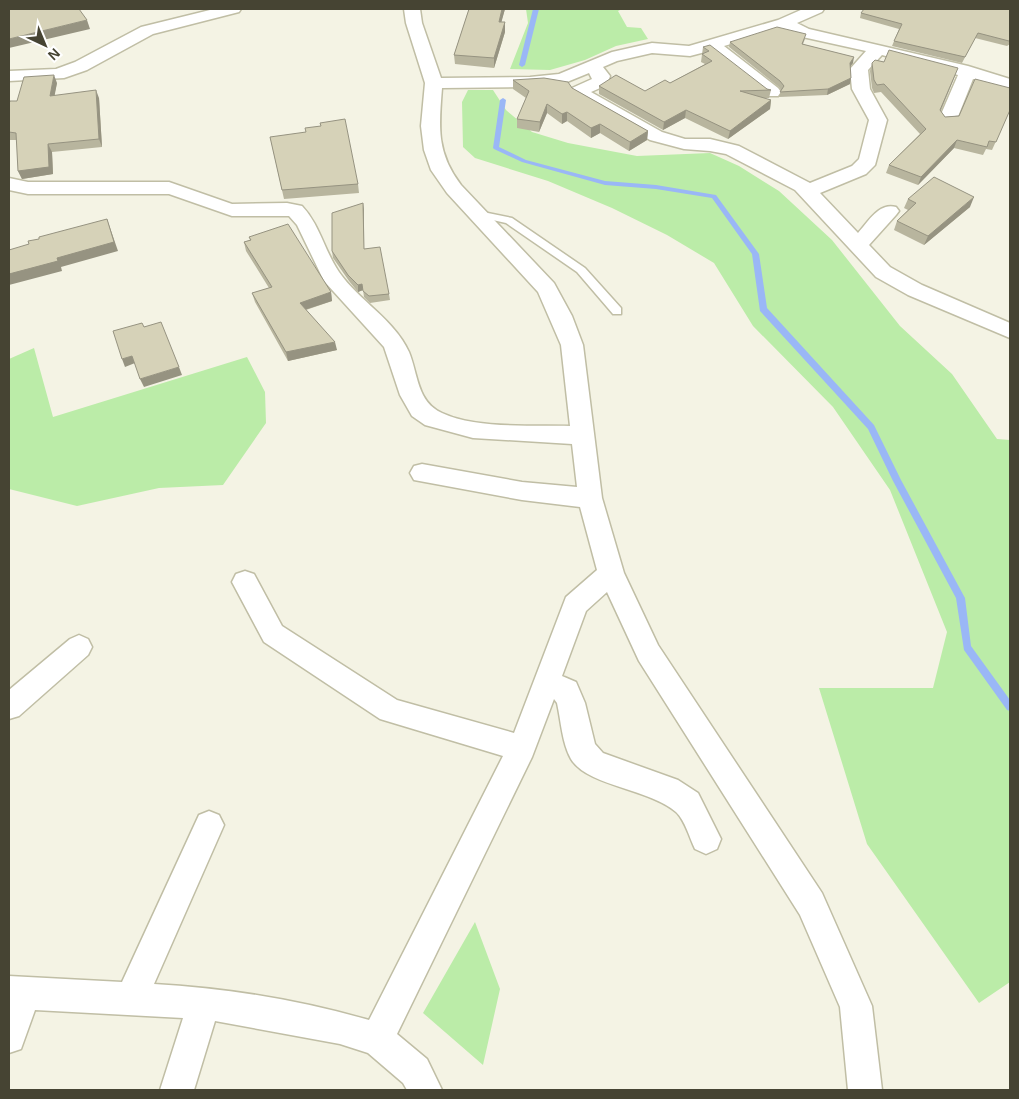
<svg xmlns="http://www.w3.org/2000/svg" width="1019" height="1099" font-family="Arial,sans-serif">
	<rect width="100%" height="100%" fill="#f4f3e4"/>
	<!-- green -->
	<path fill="#bbeca8" d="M 526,9 L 622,9 L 618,11 L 627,27 L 641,28 L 648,39 L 616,46 L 585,60 L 550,70 L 510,69 L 528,23 Z
		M 468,90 L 493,90 L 506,110 L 532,132 L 568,143 L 637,156 L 710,153 L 739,166 L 779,191 L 832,240 L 900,326 L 952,374 L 997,439 L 1010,440 L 1010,982 L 979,1003 L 867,844 L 819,688 L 933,688 L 947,632 L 890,490 L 833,407 L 753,326 L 714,263 L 667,235 L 612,208 L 548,181 L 475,158 L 463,147 L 462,102 Z
		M 34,348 L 53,417 L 247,357 L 265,392 L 266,423 L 223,485 L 159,488 L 77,506 L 9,489 L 9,359 Z
		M 475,922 L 500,989 L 483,1065 L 423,1013 Z"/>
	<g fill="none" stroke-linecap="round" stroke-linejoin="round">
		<!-- stream -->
		<path fill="#9ab7f6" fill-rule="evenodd" d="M 533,9 L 539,9 L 525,65 L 522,67 L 519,65 Z
			M 503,98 L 506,100 L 499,147 L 526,160 L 605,181 L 656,185 L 716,195 L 759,254 L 767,308 L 874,425 L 901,480 L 965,598 L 971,646 L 1010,700 L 1010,711 L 1007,710 L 964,650 L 956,598 L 893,481 L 868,429 L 760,311 L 752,254 L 712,198 L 656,189 L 605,185 L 522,162 L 494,149 L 493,148 L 500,100 Z"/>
		<!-- service casing -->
		<g stroke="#c0bea5" stroke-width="3">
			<path id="service" d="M 478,211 L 512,218 L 585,268 L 621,308 L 621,314 L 613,314 L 577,272 L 506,223 L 475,216 L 475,212 Z"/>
		</g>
		<!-- minor casing -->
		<g stroke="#c0bea5" stroke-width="3">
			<path id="minor" d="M 214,9 L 241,9 L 239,12 L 153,34 L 87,70 L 64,78 L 9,81 L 9,71 L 56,69 L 75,62 L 141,27 Z
				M 404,9 L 420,9 L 422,23 L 441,78 L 530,77 L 559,74 L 612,52 L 652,43 L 689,46 L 778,20 L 803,9 L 824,9 L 822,12 L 797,23 L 809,29 L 968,66 L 1010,79 L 1010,89 L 973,79 L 957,119 L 954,123 L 942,123 L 939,119 L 958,75 L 882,55 L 868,70 L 870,89 L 887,120 L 875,165 L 866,174 L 820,193 L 858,233 C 868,222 879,202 896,207 L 899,211 L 896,215 L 869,245 L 890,267 L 922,285 L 1010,323 L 1010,338 L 908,295 L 876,277 L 795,190 L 726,154 L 710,151 L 684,149 L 650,140 L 572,96 L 569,92 L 572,88 L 592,79 L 589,73 L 562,84 L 530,87 L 442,88 C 439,127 436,152 461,185 L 554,283 L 572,316 L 583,345 L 602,498 L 624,573 L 658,645 L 822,893 L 872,1006 L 882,1090 L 848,1090 L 840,1007 L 800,915 L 639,661 L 607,592 L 586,611 L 562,676 L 576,682 L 585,703 L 595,744 L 603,753 L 678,780 L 698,793 L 721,839 L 717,849 L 706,854 L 695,849 C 690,839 685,820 676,812 C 650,789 587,786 571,759 C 562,743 561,721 557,703 L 554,699 L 532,757 L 397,1034 L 427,1059 L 442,1090 L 407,1090 L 403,1083 L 368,1053 L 340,1044 L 215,1021 L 194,1090 L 160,1090 L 183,1018 L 35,1010 L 21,1049 L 9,1053 L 9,976 L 122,982 L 199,815 L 209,811 L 219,815 L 224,825 L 154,984 C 226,988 300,1000 369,1020 L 503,756 L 380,719 L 264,642 L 232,582 L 236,574 L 245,571 L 254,574 L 282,626 L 397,700 L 514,733 L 566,597 L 597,570 L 580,507 L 522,500 L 414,480 L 410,473 L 414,466 L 422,464 L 522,482 L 577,487 L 572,444 L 473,438 L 425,425 L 412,416 L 400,395 L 384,347 L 324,281 L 297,225 L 289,216 L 232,216 L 169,194 L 28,194 L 9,190 L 9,178 L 28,182 L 169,182 L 232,204 L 287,203 L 302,206 C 320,225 324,250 339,272 C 359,301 394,319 409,352 C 418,374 417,402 442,413 C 476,429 532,425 570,426 L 561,345 L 538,292 L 447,193 L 431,170 L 424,150 L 421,126 L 425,83 L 406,23 ZM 783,29 L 798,36 L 866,51 L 850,69 L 852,89 L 869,120 L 859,159 L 852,166 L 810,183 L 739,146 L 710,139 L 685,139 L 662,132 L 591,92 L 607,85 L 610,76 L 603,67 L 617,61 L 652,53 L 690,56 L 709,51 L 766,96 L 778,96 L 781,92 L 778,88 L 724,46 Z
				M 79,635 L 88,639 L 92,647 L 88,655 L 19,716 L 9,719 L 9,690 L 70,639 Z"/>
		</g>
		<!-- service -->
		<use href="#service" fill="#fff" fill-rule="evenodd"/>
		<!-- minor -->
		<use href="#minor" fill="#fff" fill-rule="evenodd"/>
	</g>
	<!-- wall -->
	<path fill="#b8b59e" d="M 469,9 L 505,9 L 501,22 L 505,22 L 505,32 L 494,68 L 455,64 L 454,55 Z
		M 1010,9 L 1010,44 L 1007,46 L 975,38 L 962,63 L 892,46 L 899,29 L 860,18 L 861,13 Z
		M 805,39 L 803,44 L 853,63 L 850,67 L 851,78 L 850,84 L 827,95 L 779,97 L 781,90 L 779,87 L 729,47 L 730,42 Z
		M 703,47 L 767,89 L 771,90 L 769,98 L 763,98 L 771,100 L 770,109 L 728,139 L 685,118 L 663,130 L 599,94 L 599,86 L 645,91 L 670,83 L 705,64 L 701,62 Z
		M 872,63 L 955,76 L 941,111 L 945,117 L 1010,110 L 992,150 L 986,149 L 983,155 L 954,148 L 918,185 L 886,173 L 889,165 L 920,134 L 881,92 L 874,93 L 872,88 L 870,71 Z
		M 513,80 L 572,88 L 648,131 L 647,140 L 629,151 L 600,133 L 591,138 L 567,121 L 562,124 L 547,113 L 539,132 L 517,128 L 517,119 L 526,98 L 513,89 Z
		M 57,83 L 54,96 L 99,98 L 102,147 L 52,152 L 53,174 L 22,179 L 18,171 L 17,140 L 9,140 L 9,104 L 17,101 Z
		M 270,137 L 358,184 L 359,193 L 284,199 Z
		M 908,199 L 970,207 L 924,245 L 894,230 L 897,221 L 908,210 L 904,208 Z
		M 364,209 L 364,249 L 389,294 L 390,300 L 370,303 L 364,297 L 363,290 L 358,292 L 349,281 L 333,258 L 332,251 Z
		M 249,237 L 331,292 L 332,301 L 306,310 L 337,350 L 288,361 L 255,302 L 252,293 L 269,288 L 246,251 L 244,242 L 250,240 Z"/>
	<!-- shaded-wall -->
	<path fill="#969381" d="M 502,9 L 505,9 L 499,31 L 499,22 Z
		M 87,20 L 90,29 L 9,48 L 9,39 Z
		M 505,22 L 505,32 L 494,68 L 494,58 Z
		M 854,57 L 853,63 L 848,69 L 850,63 Z
		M 54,75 L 57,83 L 53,104 L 50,96 Z
		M 851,78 L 850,84 L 827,95 L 828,89 Z
		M 96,90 L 99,98 L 102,147 L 99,139 Z
		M 771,100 L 770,109 L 728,139 L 730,131 Z
		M 547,104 L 547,113 L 539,132 L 540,122 Z
		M 686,110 L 685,118 L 663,130 L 664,122 Z
		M 567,112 L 567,121 L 562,124 L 562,114 Z
		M 600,124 L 600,133 L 591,138 L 591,128 Z
		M 648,131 L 647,140 L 629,151 L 630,142 Z
		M 957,140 L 954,148 L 918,185 L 921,177 Z
		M 48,144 L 52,152 L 53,174 L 22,179 L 18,171 Z
		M 974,197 L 970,207 L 924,245 L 928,236 Z
		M 363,203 L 364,209 L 364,255 L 364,249 Z
		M 107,219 L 118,251 L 61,267 L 62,271 L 9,285 L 9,274 Z
		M 362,284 L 363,290 L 358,292 L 358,285 Z
		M 331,292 L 332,301 L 301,311 L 300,303 Z
		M 335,342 L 337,350 L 288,361 L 286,352 Z
		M 132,356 L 135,363 L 125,367 L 122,359 Z
		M 179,367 L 182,375 L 144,387 L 140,379 Z"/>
	<!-- building -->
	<path fill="#d6d2b8" stroke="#969381" d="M 9,9 L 79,9 L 87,20 L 9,39 Z
		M 469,9 L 502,9 L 499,22 L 505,22 L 494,58 L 454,55 Z
		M 864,9 L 1010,9 L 1010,40 L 1009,41 L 978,33 L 965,57 L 894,41 L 902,24 L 861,13 Z
		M 777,27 L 806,34 L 802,44 L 854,57 L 850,63 L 851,78 L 828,89 L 780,92 L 784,86 L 780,81 L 730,42 Z
		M 710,45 L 767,89 L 771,90 L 740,91 L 771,100 L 730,131 L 686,110 L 664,122 L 599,86 L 616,75 L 645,91 L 665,80 L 670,83 L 712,61 L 702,54 L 709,51 L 703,47 Z
		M 889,50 L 958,68 L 940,110 L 945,117 L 959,116 L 975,79 L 1010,88 L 1010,110 L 996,142 L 989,141 L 987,147 L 957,140 L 921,177 L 889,165 L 926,129 L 884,84 L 877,85 L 874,80 L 872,63 L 875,60 L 884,62 Z
		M 54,75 L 50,96 L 96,90 L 99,139 L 48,144 L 49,167 L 18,171 L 16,133 L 9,132 L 9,104 L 10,101 L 17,101 L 24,77 Z
		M 544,78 L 568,82 L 572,88 L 648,131 L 630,142 L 600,124 L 591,128 L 567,112 L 562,114 L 547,104 L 540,122 L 517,119 L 529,91 L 513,80 Z
		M 345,119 L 358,184 L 282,190 L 270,137 L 306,132 L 305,128 L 321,126 L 320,123 Z
		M 934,177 L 974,197 L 928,236 L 897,221 L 916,203 L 908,199 Z
		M 363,203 L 364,249 L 380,247 L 389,294 L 369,296 L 363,291 L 362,284 L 358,285 L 348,275 L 332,251 L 332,213 Z
		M 107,219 L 114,242 L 57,258 L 58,261 L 9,274 L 9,250 L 29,244 L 28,241 L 39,239 L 39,237 Z
		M 288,224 L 331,292 L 300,303 L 335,342 L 286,352 L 252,293 L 272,287 L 244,242 L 251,240 L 249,237 Z
		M 161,322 L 179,367 L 140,379 L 132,356 L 122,359 L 113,331 L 142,323 L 144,327 Z"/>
	<!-- border -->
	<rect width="1019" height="1099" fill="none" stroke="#464433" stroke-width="20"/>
	<!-- north arrow -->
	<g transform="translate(45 45) rotate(136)" stroke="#ffffff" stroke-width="4" paint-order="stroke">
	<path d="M0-4L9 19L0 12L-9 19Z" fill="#464433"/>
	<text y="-8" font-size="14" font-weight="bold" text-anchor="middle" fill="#464433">N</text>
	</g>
</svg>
